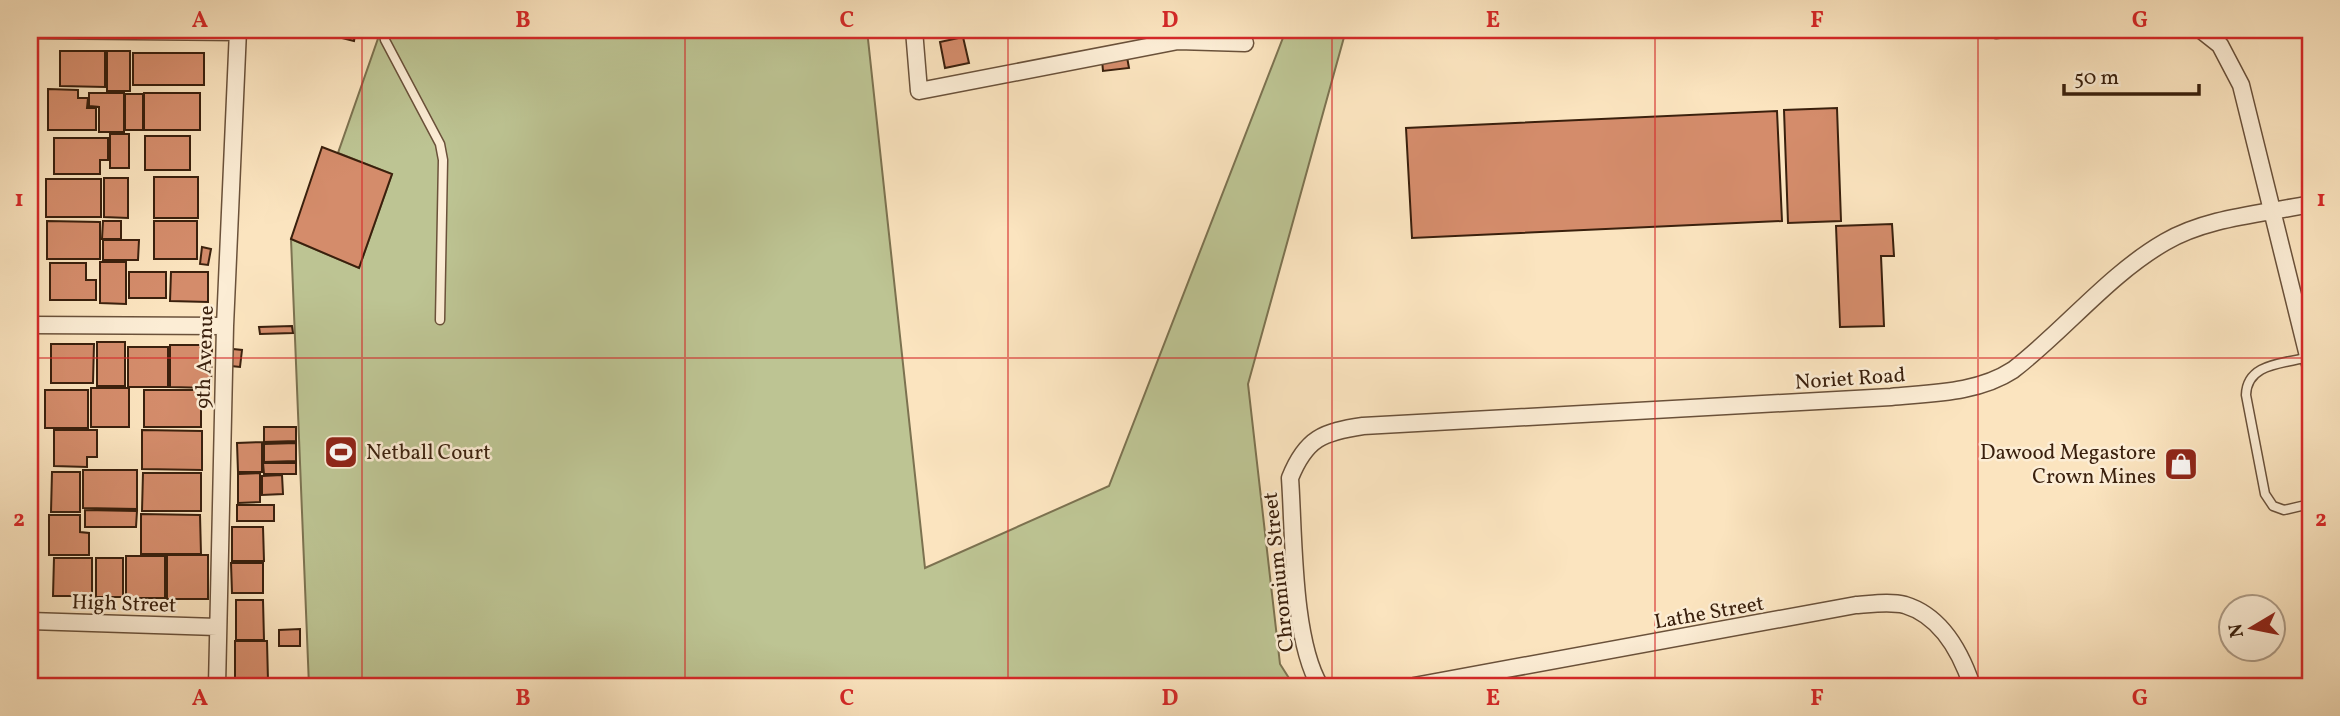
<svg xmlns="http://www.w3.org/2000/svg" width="2340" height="716" font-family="Vollkorn,serif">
	<rect width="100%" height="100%" fill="#fbe4bf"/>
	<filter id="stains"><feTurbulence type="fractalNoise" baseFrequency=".00286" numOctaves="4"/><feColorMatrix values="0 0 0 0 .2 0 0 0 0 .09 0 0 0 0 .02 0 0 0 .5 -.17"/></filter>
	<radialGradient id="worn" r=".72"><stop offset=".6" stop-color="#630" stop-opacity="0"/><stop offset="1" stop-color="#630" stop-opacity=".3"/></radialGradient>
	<!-- green -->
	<path fill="#bdc493" stroke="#7c7250" stroke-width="2" d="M 381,30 L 867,30 L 925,568 L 1109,486 L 1286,30 L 1346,30 L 1248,384 L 1280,664 L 1294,686 L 309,686 L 291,239 L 359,268 L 392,174 L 338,153 Z"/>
	<!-- building -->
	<path fill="#d48c6b" stroke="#3a200d" stroke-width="2" d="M 331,30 L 356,30 L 354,41 L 330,35 Z
		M 963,37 L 969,63 L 945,68 L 940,42 Z
		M 60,51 L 105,51 L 105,87 L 60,86 Z
		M 107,51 L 130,51 L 130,91 L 107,91 Z
		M 133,53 L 204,53 L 204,85 L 133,85 Z
		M 1127,57 L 1129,68 L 1103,71 L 1102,60 Z
		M 48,89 L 78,90 L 78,98 L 88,98 L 87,108 L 96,108 L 96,130 L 48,130 Z
		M 89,93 L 124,93 L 124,132 L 99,132 L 99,107 L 89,106 Z
		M 144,93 L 200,93 L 200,130 L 144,130 Z
		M 125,94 L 143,94 L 143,130 L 125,130 Z
		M 1837,108 L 1841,221 L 1788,223 L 1784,110 Z
		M 1777,111 L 1782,221 L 1412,238 L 1406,128 Z
		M 110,134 L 129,134 L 129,168 L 110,168 Z
		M 145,136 L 190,136 L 190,170 L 145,170 Z
		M 54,138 L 108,138 L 108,160 L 100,160 L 100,174 L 54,174 Z
		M 322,147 L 392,174 L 359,268 L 291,239 Z
		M 154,177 L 198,177 L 198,218 L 154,218 Z
		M 104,178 L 128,178 L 128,218 L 104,217 Z
		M 46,179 L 101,179 L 101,217 L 46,217 Z
		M 47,221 L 100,222 L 100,259 L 47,259 Z
		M 103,221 L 121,221 L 121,239 L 102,239 Z
		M 154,221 L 197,221 L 197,259 L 154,259 Z
		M 1892,224 L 1894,256 L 1881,256 L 1884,326 L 1840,327 L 1836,226 Z
		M 103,240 L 139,240 L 138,260 L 103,260 Z
		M 202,247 L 211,249 L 208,265 L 200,264 Z
		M 100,262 L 126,262 L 126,304 L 100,303 Z
		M 50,263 L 86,263 L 86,280 L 96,280 L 96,300 L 50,300 Z
		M 129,272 L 166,272 L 166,298 L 129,298 Z
		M 171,272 L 208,272 L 208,302 L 170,301 Z
		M 292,326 L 293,333 L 260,334 L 259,327 Z
		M 97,342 L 125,342 L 125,386 L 97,386 Z
		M 51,344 L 94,344 L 93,383 L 51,383 Z
		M 170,345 L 212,345 L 211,388 L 170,387 Z
		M 128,347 L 168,347 L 168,387 L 128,387 Z
		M 233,349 L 242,350 L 240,367 L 231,366 Z
		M 91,388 L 129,388 L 129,427 L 91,427 Z
		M 45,390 L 88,390 L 88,428 L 45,428 Z
		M 144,390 L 201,390 L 201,427 L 144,427 Z
		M 264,427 L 296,427 L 296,441 L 264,442 Z
		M 54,430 L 97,430 L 97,457 L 87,457 L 87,467 L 54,466 Z
		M 142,430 L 202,431 L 202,470 L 142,469 Z
		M 262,442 L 262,472 L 238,472 L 237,443 Z
		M 296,443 L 296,461 L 264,462 L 264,444 Z
		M 263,463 L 296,463 L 296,474 L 264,474 Z
		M 83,470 L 137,470 L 137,509 L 83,508 Z
		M 52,472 L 80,472 L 80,512 L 51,512 Z
		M 143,473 L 201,473 L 201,511 L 142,511 Z
		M 260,473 L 260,502 L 238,503 L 238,474 Z
		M 282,475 L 283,494 L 262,495 L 262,476 Z
		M 237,505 L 274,505 L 274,521 L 237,521 Z
		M 85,510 L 137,511 L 136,527 L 85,527 Z
		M 141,514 L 200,515 L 201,554 L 141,554 Z
		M 49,515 L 80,515 L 80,532 L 89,533 L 89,555 L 49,555 Z
		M 232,527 L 263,527 L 264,561 L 232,561 Z
		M 167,555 L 208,555 L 208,599 L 167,599 Z
		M 126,556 L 165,556 L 165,598 L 126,598 Z
		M 54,558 L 92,558 L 92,596 L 53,596 Z
		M 96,558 L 123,558 L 123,597 L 96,597 Z
		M 231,563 L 263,563 L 263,593 L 232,593 Z
		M 236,600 L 263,600 L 264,640 L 236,640 Z
		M 300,629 L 300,646 L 279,646 L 279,630 Z
		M 235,641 L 267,641 L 268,681 L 235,682 Z"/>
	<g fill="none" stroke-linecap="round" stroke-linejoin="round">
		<!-- lane casing -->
		<g stroke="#6a513a" stroke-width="11">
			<path id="lane" d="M 383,30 L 385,40 L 440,144 L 443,160 L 440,320
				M 1996,34 L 2025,30
				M 2309,357 C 2283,364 2247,363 2246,395 L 2265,494 L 2273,506 L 2284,510 L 2310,504"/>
		</g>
		<!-- street casing -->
		<g stroke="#6a513a" stroke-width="19">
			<path id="street" d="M 30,30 L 238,32
				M 914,30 L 919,91 L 1178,41 L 1245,43
				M 2201,30 L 2220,45 L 2241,85 L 2310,364
				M 30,325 L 225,326
				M 30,621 L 217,627
				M 217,686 L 225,326 L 238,30
				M 1320,686 C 1292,639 1294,535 1290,478 C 1306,438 1323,432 1363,426 L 1891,397 C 1932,393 1978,393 2013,370 C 2065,330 2108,275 2165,242 C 2208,217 2263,214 2310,204
				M 1414,686 L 1856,605 C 1872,604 1890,601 1905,605 C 1941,616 1961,653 1972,686"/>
		</g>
		<!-- lane -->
		<use href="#lane" stroke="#fcedd5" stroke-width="8"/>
		<!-- street -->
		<use href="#street" stroke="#fcedd5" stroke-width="16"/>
	</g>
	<!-- grid -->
	<path fill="none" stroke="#d62828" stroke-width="2" stroke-opacity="0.55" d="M 362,30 L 362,686M 685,30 L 685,686M 1008,30 L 1008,686M 1332,30 L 1332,686M 1655,30 L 1655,686M 1978,30 L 1978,686M 30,358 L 2310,358"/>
	<!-- icons -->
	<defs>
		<g id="stadium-square" transform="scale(1.75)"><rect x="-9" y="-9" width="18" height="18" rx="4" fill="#8f2418" stroke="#fcedd5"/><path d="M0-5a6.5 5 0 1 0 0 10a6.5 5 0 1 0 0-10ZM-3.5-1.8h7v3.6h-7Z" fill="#fff"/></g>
		<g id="shop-square" transform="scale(1.75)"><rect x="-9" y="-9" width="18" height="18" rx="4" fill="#8f2418" stroke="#fcedd5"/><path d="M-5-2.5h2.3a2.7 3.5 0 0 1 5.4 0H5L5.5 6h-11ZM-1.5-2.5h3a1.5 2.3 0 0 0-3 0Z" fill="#fff"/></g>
	</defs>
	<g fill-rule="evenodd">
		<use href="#stadium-square" x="341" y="452"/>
		<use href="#shop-square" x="2181" y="464"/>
	</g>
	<g text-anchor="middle" stroke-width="5" stroke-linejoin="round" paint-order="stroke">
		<!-- street labels -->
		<g font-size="21" fill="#3a200d" stroke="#fcedd5">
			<text transform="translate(204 357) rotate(-88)" y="7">9th Avenue</text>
			<text transform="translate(1850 378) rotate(-4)" y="7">Noriet Road</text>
			<text transform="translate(1278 572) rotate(-96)" y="7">Chromium Street</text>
			<text transform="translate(124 603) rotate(2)" y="7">High Street</text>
			<text transform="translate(1709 612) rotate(-10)" y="7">Lathe Street</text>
		</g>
		<!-- poi labels -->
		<g font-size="21" fill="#3a200d" stroke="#fcedd5" text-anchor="start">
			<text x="366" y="459">Netball Court</text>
			<text x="2156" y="459" text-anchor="end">Dawood Megastore<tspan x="2156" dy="24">Crown Mines</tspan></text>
		</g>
	</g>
	<!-- margin -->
	<rect width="2340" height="716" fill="none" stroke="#fbe4bf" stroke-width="77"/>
	<!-- north arrow -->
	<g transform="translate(2252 628) rotate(260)"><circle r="33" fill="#fcedd5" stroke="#ae9b85" stroke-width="2"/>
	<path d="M0-5L12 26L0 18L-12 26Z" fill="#8f2418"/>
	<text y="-10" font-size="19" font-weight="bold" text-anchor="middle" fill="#3a200d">N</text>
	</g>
	<!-- scale -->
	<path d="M2064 84v10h135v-10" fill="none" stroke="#3a200d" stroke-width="3.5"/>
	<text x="2074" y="84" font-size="21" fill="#3a200d" stroke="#fcedd5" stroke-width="5" paint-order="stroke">50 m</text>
	<rect x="38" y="38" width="2264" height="640" fill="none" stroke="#d62828" stroke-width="2.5"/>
	<g font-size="23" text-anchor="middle" font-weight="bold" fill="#d62828">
		<text x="200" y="27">A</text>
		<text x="523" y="27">B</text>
		<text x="847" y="27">C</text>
		<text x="1170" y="27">D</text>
		<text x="1493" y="27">E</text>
		<text x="1817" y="27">F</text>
		<text x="2140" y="27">G</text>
		<text x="19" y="206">1</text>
		<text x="2321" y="206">1</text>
		<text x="19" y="526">2</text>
		<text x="2321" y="526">2</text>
		<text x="200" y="705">A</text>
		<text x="523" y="705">B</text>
		<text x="847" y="705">C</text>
		<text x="1170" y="705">D</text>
		<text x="1493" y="705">E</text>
		<text x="1817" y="705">F</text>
		<text x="2140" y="705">G</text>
	</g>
	<rect width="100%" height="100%" filter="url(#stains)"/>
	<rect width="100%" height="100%" fill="url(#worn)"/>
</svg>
